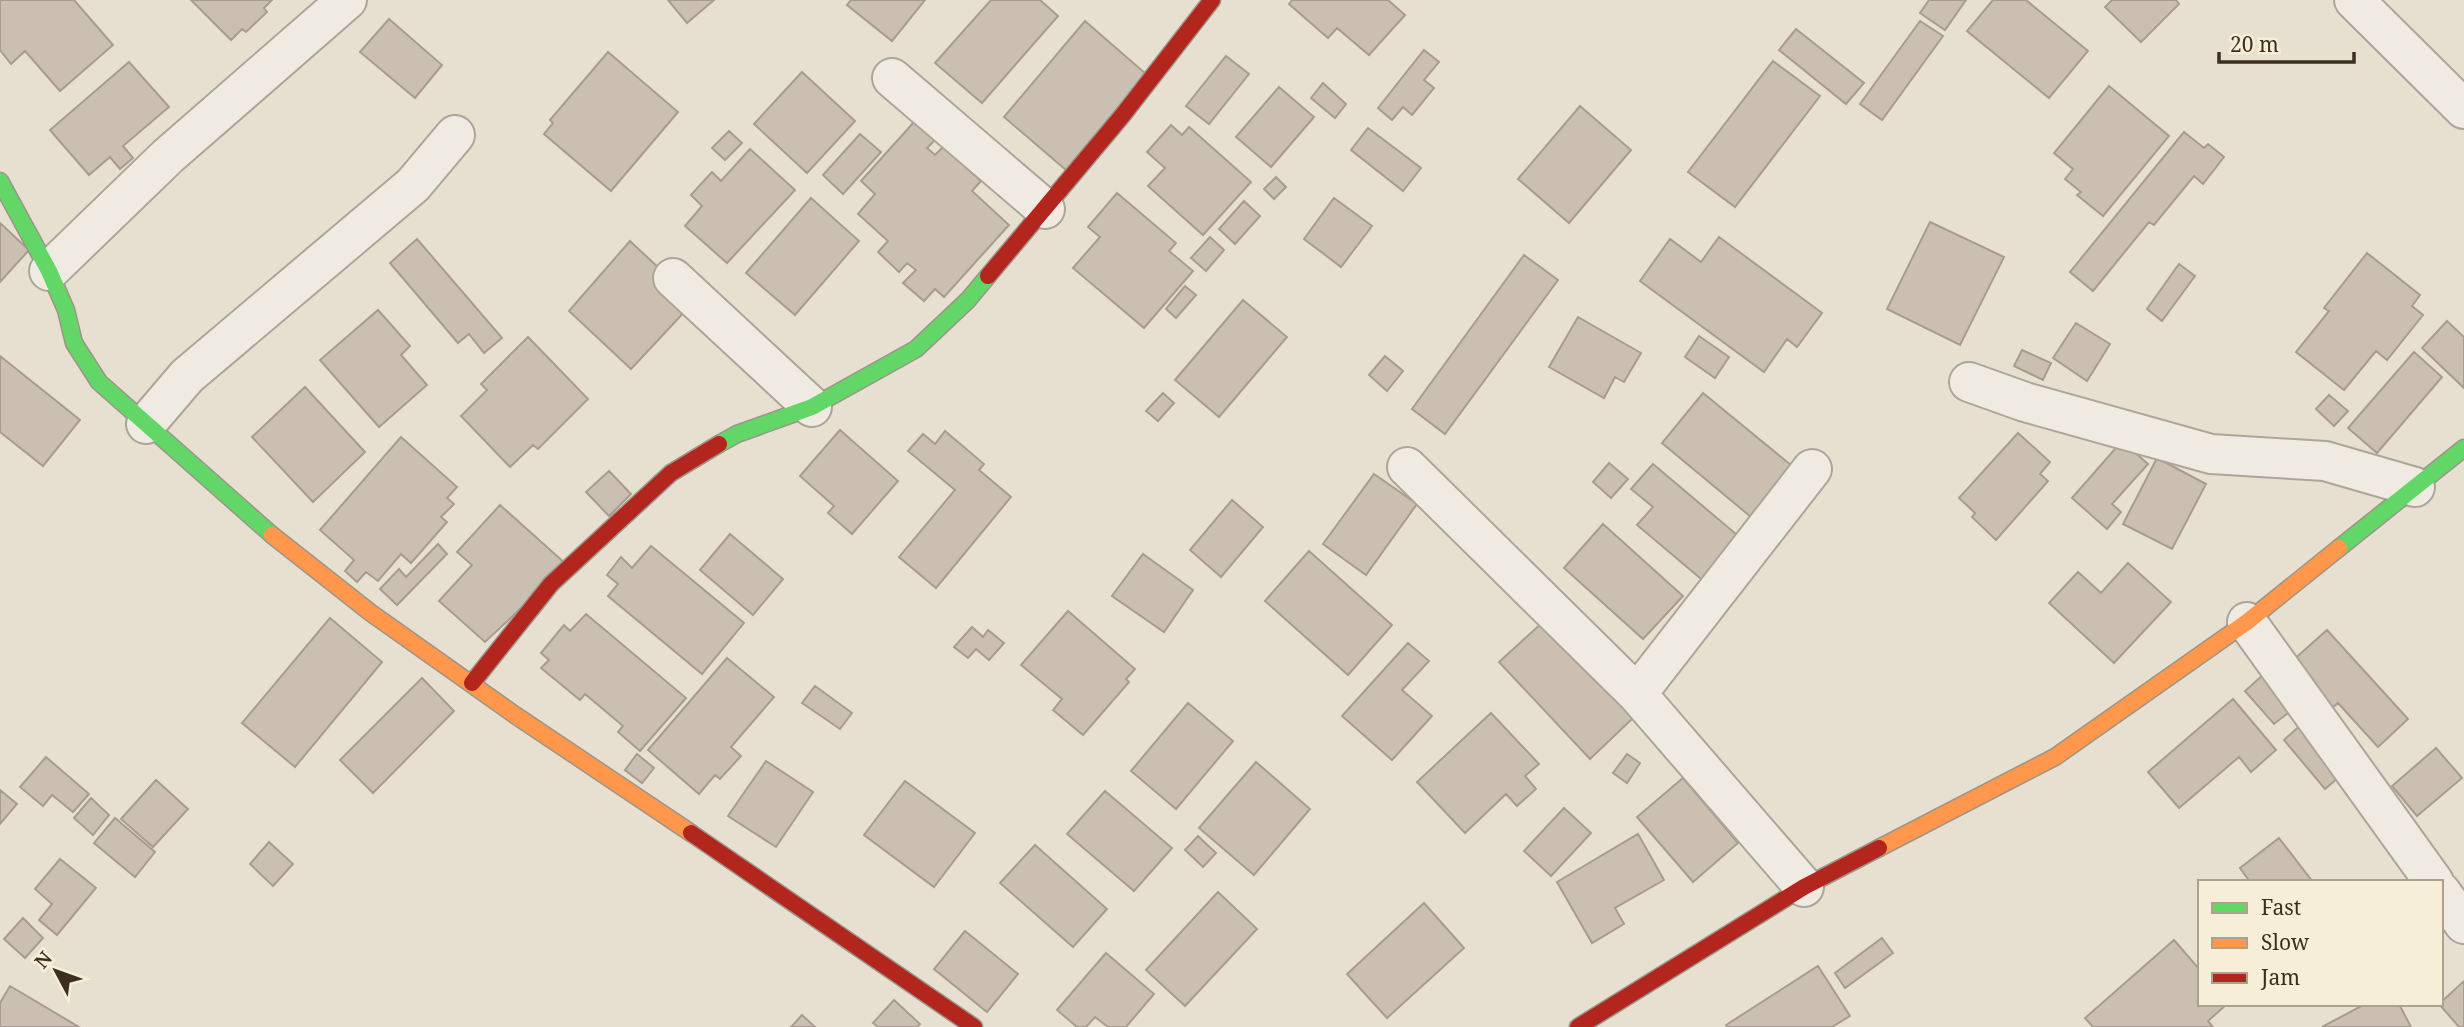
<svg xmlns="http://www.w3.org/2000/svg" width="2464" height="1027" font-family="'Noto Serif',serif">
	<rect width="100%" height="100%" fill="#e7e0d1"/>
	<!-- building -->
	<path fill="#cbbfb2" stroke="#a89c90" stroke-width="2" d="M 0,0 L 74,0 L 113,45 L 60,91 L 25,51 L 11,64 L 0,50 Z
		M 191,0 L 272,0 L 264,8 L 267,12 L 246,32 L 242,29 L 231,40 Z
		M 668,0 L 714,0 L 687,23 Z
		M 851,0 L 925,0 L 892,41 L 847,5 Z
		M 991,0 L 1040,0 L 1058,16 L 982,103 L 935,63 Z
		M 1292,0 L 1388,0 L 1405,15 L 1369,55 L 1337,28 L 1328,38 L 1289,4 Z
		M 1929,0 L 1966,0 L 1945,30 L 1920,13 Z
		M 1993,0 L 2026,0 L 2088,51 L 2049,98 L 1967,31 Z
		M 2112,0 L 2176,0 L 2179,4 L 2141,42 L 2105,7 Z
		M 389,19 L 442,65 L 415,98 L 360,52 Z
		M 1085,21 L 1146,74 L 1066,170 L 1004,117 Z
		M 1920,21 L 1943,36 L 1882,120 L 1860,104 Z
		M 1796,29 L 1864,83 L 1846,104 L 1779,50 Z
		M 1424,50 L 1439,62 L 1424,80 L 1434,88 L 1412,115 L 1403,107 L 1392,120 L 1378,108 Z
		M 608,52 L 678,112 L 611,191 L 544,134 L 553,123 L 550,120 Z
		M 1226,56 L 1249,74 L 1209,124 L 1186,106 Z
		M 1773,61 L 1820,96 L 1735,207 L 1688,172 Z
		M 129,62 L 169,107 L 123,146 L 133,158 L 120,169 L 110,157 L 89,175 L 50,130 Z
		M 802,72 L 855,121 L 807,173 L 754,124 Z
		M 1323,83 L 1346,104 L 1335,118 L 1311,98 Z
		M 2109,86 L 2169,136 L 2103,216 L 2077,195 L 2081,192 L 2065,179 L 2073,169 L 2054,153 Z
		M 1279,87 L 1314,117 L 1271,167 L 1236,137 Z
		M 1580,106 L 1631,150 L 1569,223 L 1518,179 Z
		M 914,122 L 935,140 L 927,148 L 935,155 L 943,147 L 981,181 L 972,191 L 1009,225 L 944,297 L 935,289 L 924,301 L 903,283 L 916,270 L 907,263 L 899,272 L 878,252 L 888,241 L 858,214 L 875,194 L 861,181 Z
		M 1171,125 L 1182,135 L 1189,127 L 1251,182 L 1203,235 L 1148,186 L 1165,168 L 1147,152 Z
		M 1368,128 L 1421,168 L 1403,191 L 1351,150 Z
		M 729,131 L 742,143 L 725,160 L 712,148 Z
		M 2184,132 L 2204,148 L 2208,144 L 2224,157 L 2203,184 L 2194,176 L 2154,225 L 2149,222 L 2093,291 L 2070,272 Z
		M 860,134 L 881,152 L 843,194 L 823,175 Z
		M 750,149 L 795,190 L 727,263 L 685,226 L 702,206 L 691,195 L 712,172 L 721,181 Z
		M 1276,177 L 1286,187 L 1274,199 L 1264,189 Z
		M 1117,193 L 1176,243 L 1169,251 L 1193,271 L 1144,328 L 1073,268 L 1100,237 L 1088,227 Z
		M 811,198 L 859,241 L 795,315 L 746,273 Z
		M 1334,198 L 1372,226 L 1341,267 L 1304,239 Z
		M 1244,201 L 1260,216 L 1235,244 L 1219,229 Z
		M 1930,222 L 2004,257 L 1960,345 L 1887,309 Z
		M 0,223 L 29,250 L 0,282 Z
		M 1210,237 L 1224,250 L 1206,271 L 1191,258 Z
		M 1719,237 L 1822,313 L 1797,347 L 1787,339 L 1764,372 L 1640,281 L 1670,239 L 1701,262 Z
		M 417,239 L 502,338 L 484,353 L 469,334 L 458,343 L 390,263 Z
		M 630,241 L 662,271 L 690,306 L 631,369 L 569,311 Z
		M 2367,253 L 2420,295 L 2412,306 L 2423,315 L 2387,360 L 2376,351 L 2344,390 L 2296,352 L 2329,311 L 2324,308 Z
		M 1524,255 L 1558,280 L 1445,434 L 1412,409 Z
		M 2179,264 L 2195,276 L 2162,321 L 2147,309 Z
		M 1185,286 L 1196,295 L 1176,318 L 1166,309 Z
		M 1243,300 L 1287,337 L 1219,417 L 1175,380 Z
		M 378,310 L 410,346 L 401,355 L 427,385 L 379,427 L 320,360 Z
		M 1578,317 L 1641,353 L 1624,382 L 1615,377 L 1604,398 L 1549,367 Z
		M 2447,321 L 2464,337 L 2464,388 L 2422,348 Z
		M 2076,323 L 2110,344 L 2087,381 L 2053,358 Z
		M 1699,336 L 1729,357 L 1715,378 L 1685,357 Z
		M 528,337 L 588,399 L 538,449 L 533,445 L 510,467 L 461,416 L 487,390 L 481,384 Z
		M 2022,350 L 2051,363 L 2043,380 L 2014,366 Z
		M 2414,352 L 2442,377 L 2377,453 L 2348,428 Z
		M 0,356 L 80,420 L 43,466 L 0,432 Z
		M 1385,356 L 1403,371 L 1387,391 L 1369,375 Z
		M 305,387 L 365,452 L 313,502 L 252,437 Z
		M 1163,393 L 1174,403 L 1158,421 L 1146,411 Z
		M 1703,393 L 1792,466 L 1751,517 L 1662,443 Z
		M 2329,395 L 2348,411 L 2334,426 L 2316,409 Z
		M 840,430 L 898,481 L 852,534 L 828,513 L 834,506 L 800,476 Z
		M 945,431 L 984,464 L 979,470 L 1011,497 L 936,588 L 899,557 L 955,490 L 908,451 L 923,434 L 935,444 Z
		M 2018,433 L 2050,462 L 2040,474 L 2048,481 L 1996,540 L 1972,517 L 1975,513 L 1959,498 Z
		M 401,437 L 457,487 L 447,498 L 454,504 L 441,517 L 447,522 L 411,563 L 401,554 L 378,581 L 366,572 L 357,582 L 345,571 L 354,560 L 320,530 Z
		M 2122,441 L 2148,464 L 2112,504 L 2121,512 L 2107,529 L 2072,498 Z
		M 2157,458 L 2206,484 L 2172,549 L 2123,524 Z
		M 1609,463 L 1628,479 L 1611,498 L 1593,482 Z
		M 1653,464 L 1743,540 L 1706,583 L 1637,525 L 1653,507 L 1631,489 Z
		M 609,471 L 631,494 L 609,516 L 586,492 Z
		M 1374,474 L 1417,504 L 1366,575 L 1323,544 Z
		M 1232,500 L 1263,527 L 1221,577 L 1190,550 Z
		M 500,505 L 567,565 L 485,642 L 439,601 L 472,565 L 457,552 Z
		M 1603,524 L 1683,596 L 1643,639 L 1564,568 Z
		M 730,534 L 783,579 L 753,615 L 700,570 Z
		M 438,544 L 447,554 L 397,605 L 380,589 L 399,569 L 406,577 Z
		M 651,546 L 744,623 L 702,674 L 608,596 L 618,584 L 607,575 L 621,557 L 632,568 Z
		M 1309,551 L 1392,625 L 1348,675 L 1265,601 Z
		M 1143,554 L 1193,590 L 1164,632 L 1112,596 Z
		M 2128,563 L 2171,602 L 2114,663 L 2049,603 L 2078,572 L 2101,593 Z
		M 1068,611 L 1135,669 L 1126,679 L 1129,682 L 1083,735 L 1053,710 L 1062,699 L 1021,665 Z
		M 586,614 L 686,698 L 640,751 L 618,732 L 623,726 L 585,694 L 580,700 L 541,668 L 549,660 L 541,653 L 564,625 L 570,631 Z
		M 330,618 L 382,662 L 295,767 L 242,723 Z
		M 1543,622 L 1633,718 L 1590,759 L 1499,662 Z
		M 972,627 L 983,637 L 988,630 L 1004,643 L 989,660 L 976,649 L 968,658 L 954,647 Z
		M 2327,630 L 2408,719 L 2378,747 L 2338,703 L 2332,708 L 2291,662 Z
		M 1408,643 L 1429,661 L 1402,690 L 1432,716 L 1392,760 L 1342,716 Z
		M 727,658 L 774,697 L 731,747 L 741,756 L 720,779 L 715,775 L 699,794 L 648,750 Z
		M 2263,675 L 2293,709 L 2274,724 L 2245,691 Z
		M 422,678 L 454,711 L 373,793 L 340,760 Z
		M 815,686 L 852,713 L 840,729 L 802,703 Z
		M 2233,699 L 2276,750 L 2251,772 L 2239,757 L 2179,808 L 2148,772 Z
		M 1188,703 L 1233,741 L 1176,809 L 1131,771 Z
		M 1491,713 L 1539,764 L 1525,776 L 1536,789 L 1517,806 L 1506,794 L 1465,833 L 1417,782 Z
		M 2303,723 L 2345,772 L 2325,789 L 2284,740 Z
		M 2436,748 L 2462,778 L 2417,816 L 2392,786 Z
		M 637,754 L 654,768 L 642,783 L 625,770 Z
		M 1627,754 L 1640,763 L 1627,783 L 1613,773 Z
		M 46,757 L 89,794 L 73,812 L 52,795 L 43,806 L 20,787 Z
		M 766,761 L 813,792 L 776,847 L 728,816 Z
		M 1256,762 L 1310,809 L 1254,875 L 1199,828 Z
		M 1683,778 L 1738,843 L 1693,882 L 1637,817 Z
		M 156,780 L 188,809 L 153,847 L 121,819 Z
		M 905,781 L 975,833 L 934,887 L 864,835 Z
		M 0,790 L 17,804 L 0,824 Z
		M 1105,791 L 1172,848 L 1134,891 L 1067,834 Z
		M 91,798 L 109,815 L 93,835 L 74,818 Z
		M 1564,808 L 1591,833 L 1551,876 L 1524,851 Z
		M 115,818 L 155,852 L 135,877 L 94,843 Z
		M 1638,834 L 1664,880 L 1615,908 L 1624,924 L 1592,943 L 1557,882 Z
		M 1198,836 L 1216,853 L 1203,867 L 1185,850 Z
		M 2279,838 L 2313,882 L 2250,882 L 2240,868 Z
		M 269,842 L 293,864 L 273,886 L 250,864 Z
		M 1035,845 L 1107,909 L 1073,947 L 1000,883 Z
		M 60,859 L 96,888 L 57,935 L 39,920 L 52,904 L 35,889 Z
		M 1218,892 L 1257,929 L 1185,1006 L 1146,970 Z
		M 1424,903 L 1464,948 L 1387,1018 L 1347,974 Z
		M 23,918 L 43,938 L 25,958 L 4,939 Z
		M 965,931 L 1018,974 L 987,1012 L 934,969 Z
		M 1882,938 L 1893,953 L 1845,988 L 1835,973 Z
		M 2174,940 L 2200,970 L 2200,1004 L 2227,1004 L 2208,1021 L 2213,1027 L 2093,1027 L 2085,1018 Z
		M 1106,953 L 1154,994 L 1126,1027 L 1108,1027 L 1095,1017 L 1086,1027 L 1077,1027 L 1057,1010 Z
		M 1818,966 L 1850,1016 L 1832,1027 L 1727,1027 L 1726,1025 Z
		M 2464,981 L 2464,1027 L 2459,1027 L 2439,1004 Z
		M 10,986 L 79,1027 L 0,1027 L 0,1003 Z
		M 894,1000 L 920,1024 L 917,1027 L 878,1027 L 873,1023 Z
		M 2365,1004 L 2399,1004 L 2411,1027 L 2322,1027 Z
		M 802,1015 L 815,1027 L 791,1027 Z"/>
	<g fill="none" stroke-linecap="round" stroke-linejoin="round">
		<!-- street casing -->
		<g stroke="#ada599" stroke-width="42">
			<path id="street" d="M 2354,0 L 2464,109
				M 892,78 L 1045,209
				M 49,271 L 168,156 L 347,0
				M 673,278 L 812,407
				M 1969,382 L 2025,402 L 2211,454 L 2325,461 L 2415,487
				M 146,424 L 187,376 L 413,185 L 455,135
				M 1407,467 L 1637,694 L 1804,887
				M 2247,622 L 2434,882
				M 1637,694 L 1812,469
				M 2441,892 L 2464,924"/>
		</g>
		<!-- fast casing -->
		<g stroke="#9c958a" stroke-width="19">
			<path id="fast" d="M 0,181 L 49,271 L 66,310 L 74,343 L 99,382 L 272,535
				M 719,444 L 737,434 L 812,407 L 916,349 L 968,300 L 988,276
				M 2339,548 L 2464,448"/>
		</g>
		<!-- slow casing -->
		<g stroke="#9c958a" stroke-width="19">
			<path id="slow" d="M 272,535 L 371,613 L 515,715 L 691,833
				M 1879,848 L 2055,757 L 2247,622 L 2339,548"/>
		</g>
		<!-- jam casing -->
		<g stroke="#9c958a" stroke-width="19">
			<path id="jam" d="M 988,276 L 1122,116 L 1212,0
				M 472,683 L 551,584 L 671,473 L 719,444
				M 691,833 L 974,1027
				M 1578,1027 L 1804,887 L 1879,848"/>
		</g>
		<!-- street -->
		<use href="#street" stroke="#efebe3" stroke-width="38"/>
		<!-- fast -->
		<use href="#fast" stroke="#63d668" stroke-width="16"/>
		<!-- slow -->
		<use href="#slow" stroke="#ff974d" stroke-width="16"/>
		<!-- jam -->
		<use href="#jam" stroke="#b3261e" stroke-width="16"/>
	</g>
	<!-- legend -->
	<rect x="2198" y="880" width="245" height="126" fill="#f7eed8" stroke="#ada18e" stroke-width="2"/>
	<rect x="2212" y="903" width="35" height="10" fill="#63d668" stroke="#ada18e" stroke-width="2"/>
	<text x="2261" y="915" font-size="21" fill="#3d2e20">Fast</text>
	<rect x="2212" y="938" width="35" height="10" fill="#ff974d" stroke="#ada18e" stroke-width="2"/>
	<text x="2261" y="950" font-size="21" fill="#3d2e20">Slow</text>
	<rect x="2212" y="973" width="35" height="10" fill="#b3261e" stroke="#ada18e" stroke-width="2"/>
	<text x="2261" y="985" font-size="21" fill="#3d2e20">Jam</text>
	<!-- north arrow -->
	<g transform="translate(56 971) rotate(311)" stroke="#f7eed8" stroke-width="5" paint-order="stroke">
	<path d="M0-5L12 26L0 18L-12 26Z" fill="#3d2e20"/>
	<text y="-10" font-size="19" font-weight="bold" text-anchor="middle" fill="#3d2e20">N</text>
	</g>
	<!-- scale -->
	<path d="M2219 52v10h135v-10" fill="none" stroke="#3d2e20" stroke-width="3.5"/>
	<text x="2230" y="52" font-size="21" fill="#3d2e20" stroke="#f7eed8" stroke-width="5" paint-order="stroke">20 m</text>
</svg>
